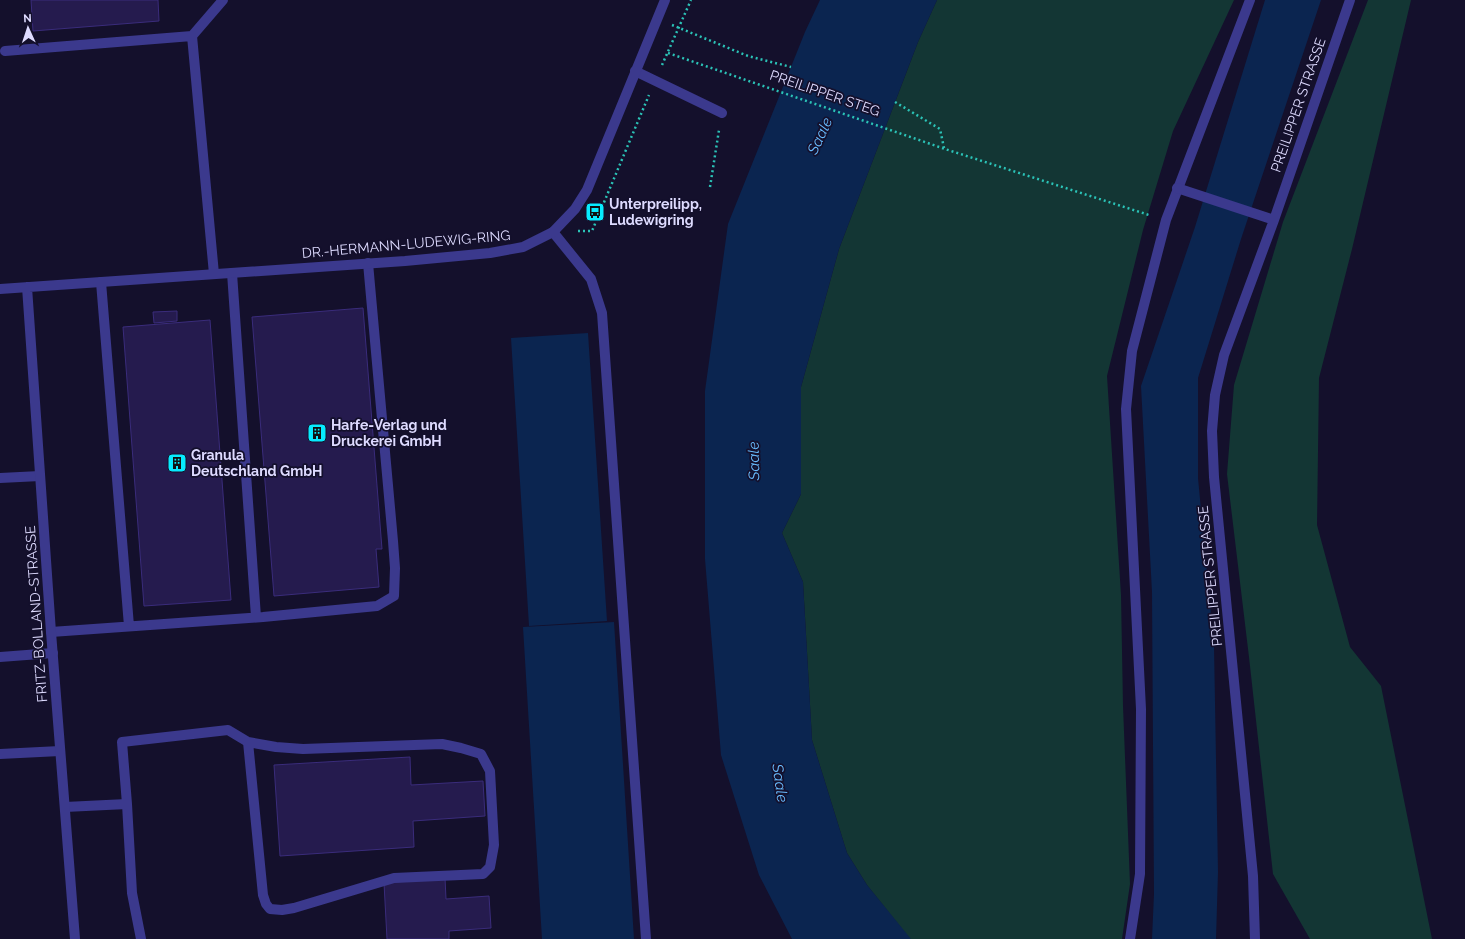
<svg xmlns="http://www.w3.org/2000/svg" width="1465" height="939" font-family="Raleway,sans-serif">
	<rect width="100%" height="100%" fill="#14102c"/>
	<!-- green -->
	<path fill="#133634" d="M 937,0 L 1234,0 L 1173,131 L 1143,230 L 1107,376 L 1121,595 L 1123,706 L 1130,884 L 1122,939 L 910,939 L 867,885 L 847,853 L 812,740 L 803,582 L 782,533 L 801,494 L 801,387 L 839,249 L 918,42 Z
		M 1368,0 L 1411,0 L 1352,249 L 1319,378 L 1317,525 L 1350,647 L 1381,686 L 1432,939 L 1310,939 L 1273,874 L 1249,657 L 1227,474 L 1234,385 L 1283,222 Z"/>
	<!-- water -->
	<path fill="#0b2550" d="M 820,0 L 937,0 L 918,42 L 839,249 L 801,387 L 801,494 L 782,533 L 803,582 L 812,740 L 847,853 L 867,885 L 911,939 L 792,939 L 759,875 L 721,755 L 705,559 L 705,391 L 728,224 L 805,32 Z
		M 1265,0 L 1321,0 L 1241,239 L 1198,378 L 1198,478 L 1214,646 L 1218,872 L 1216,939 L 1152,939 L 1154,894 L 1152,592 L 1141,386 L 1195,227 Z
		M 588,333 L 607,621 L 529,626 L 511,338 Z
		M 614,622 L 634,939 L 542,939 L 523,627 Z"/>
	<!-- building -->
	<path fill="#251b4e" stroke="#3a2c7b" d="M 31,0 L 158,0 L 159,21 L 33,31 Z
		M 363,308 L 382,549 L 376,549 L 379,587 L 274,596 L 252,317 Z
		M 177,311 L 177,321 L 154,323 L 153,312 Z
		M 210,320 L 231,600 L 144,606 L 123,327 Z
		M 410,757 L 411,785 L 483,781 L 485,816 L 413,821 L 414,847 L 280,856 L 274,765 Z
		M 445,878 L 446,899 L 489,896 L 491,928 L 449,931 L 449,939 L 387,939 L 384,883 Z"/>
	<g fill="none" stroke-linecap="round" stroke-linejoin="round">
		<!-- path -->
		<path stroke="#2bc3b7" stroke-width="2.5" stroke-dasharray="2 3" stroke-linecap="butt" d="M 672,25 L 748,56 L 791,67
			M 668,53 L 945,149 L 1149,215
			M 662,65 L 691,0
			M 895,102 L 940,129 L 944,148
			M 710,187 L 719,130
			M 578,231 L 592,231 L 649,95"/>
		<!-- service -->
		<path stroke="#3b398d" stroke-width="10" d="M 192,36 L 223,0
			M 5,51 L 192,36 L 214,274
			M 635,71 L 722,113
			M 553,232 L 591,279 L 602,313 L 646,939
			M 232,273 L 256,617
			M 101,282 L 129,626
			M 0,478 L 40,476
			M 51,632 L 263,617 L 377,606 L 394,596 L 395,568 L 393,541 L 368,263
			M 0,657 L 53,653
			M 0,754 L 60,751
			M 127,804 L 132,893 L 141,939
			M 65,807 L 127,804 L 122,742 L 228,730 L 248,742 L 276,747 L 303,749 L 442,744 L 461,748 L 481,754 L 490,771 L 494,845 L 490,867 L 483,874 L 394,878 L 294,908 L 282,910 L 270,909 L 266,904 L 263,895 L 248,742
			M 1130,939 L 1140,874 L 1141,709 L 1126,409 L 1132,351 L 1166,220 L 1250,0"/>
		<!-- minor -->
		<path stroke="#3b398d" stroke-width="10" d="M 1177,188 L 1274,220
			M 27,287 L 51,632 L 75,939
			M 0,289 L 405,261 L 490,253 L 523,247 L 553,232 L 575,209 L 587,190 L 665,0
			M 1255,939 L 1253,876 L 1214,477 L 1212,431 L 1215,395 L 1224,355 L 1274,220 L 1350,0"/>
	</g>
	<!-- icons -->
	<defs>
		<g id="bus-square" transform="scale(1)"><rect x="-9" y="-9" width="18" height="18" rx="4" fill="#07ebff" stroke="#14102c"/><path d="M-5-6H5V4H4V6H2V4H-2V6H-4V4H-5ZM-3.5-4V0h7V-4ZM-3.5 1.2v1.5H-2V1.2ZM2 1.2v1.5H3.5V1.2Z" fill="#111"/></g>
		<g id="building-square" transform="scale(1)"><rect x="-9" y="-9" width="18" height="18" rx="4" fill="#07ebff" stroke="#14102c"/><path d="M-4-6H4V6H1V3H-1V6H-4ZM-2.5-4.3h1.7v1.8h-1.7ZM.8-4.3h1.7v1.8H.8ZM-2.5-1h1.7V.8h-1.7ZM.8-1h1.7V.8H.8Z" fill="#111"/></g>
	</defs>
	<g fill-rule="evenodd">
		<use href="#bus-square" x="595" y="212"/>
		<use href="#building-square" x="317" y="433"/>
		<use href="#building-square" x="177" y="463"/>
	</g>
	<g text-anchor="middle" stroke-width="3.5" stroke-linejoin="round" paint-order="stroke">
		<!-- street labels -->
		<g font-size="14" fill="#dedbff" stroke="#14102c">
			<text transform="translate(825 93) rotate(19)" y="5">PREILIPPER STEG</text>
			<text transform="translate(1298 105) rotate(-71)" y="5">PREILIPPER STRASSE</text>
			<text transform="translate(406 244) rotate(-5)" y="5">DR.-HERMANN-LUDEWIG-RING</text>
			<text transform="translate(1210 576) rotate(-96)" y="5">PREILIPPER STRASSE</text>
			<text transform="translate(36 614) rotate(-94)" y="5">FRITZ-BOLLAND-STRASSE</text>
		</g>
		<!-- poi labels -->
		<g font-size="14" font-weight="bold" fill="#dedbff" stroke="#14102c" text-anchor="start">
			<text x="609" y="209">Unterpreilipp,<tspan x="609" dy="16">Ludewigring</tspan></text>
			<text x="331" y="430">Harfe-Verlag und<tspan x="331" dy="16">Druckerei GmbH</tspan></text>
			<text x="191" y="460">Granula<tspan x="191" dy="16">Deutschland GmbH</tspan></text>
		</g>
		<!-- water labels -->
		<g font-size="15" font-style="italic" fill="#69bcff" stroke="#14102c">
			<text transform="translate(820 136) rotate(-65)" y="5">Saale</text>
			<text transform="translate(754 461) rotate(-91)" y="5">Saale</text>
			<text transform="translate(780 783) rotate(82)" y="5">Saale</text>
		</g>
	</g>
	<!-- north arrow -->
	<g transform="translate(28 28) rotate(357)" stroke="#14102c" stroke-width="3" paint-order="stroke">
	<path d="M0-3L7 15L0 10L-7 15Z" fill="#dedbff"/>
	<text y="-6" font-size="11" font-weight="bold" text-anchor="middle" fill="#dedbff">N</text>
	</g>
</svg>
